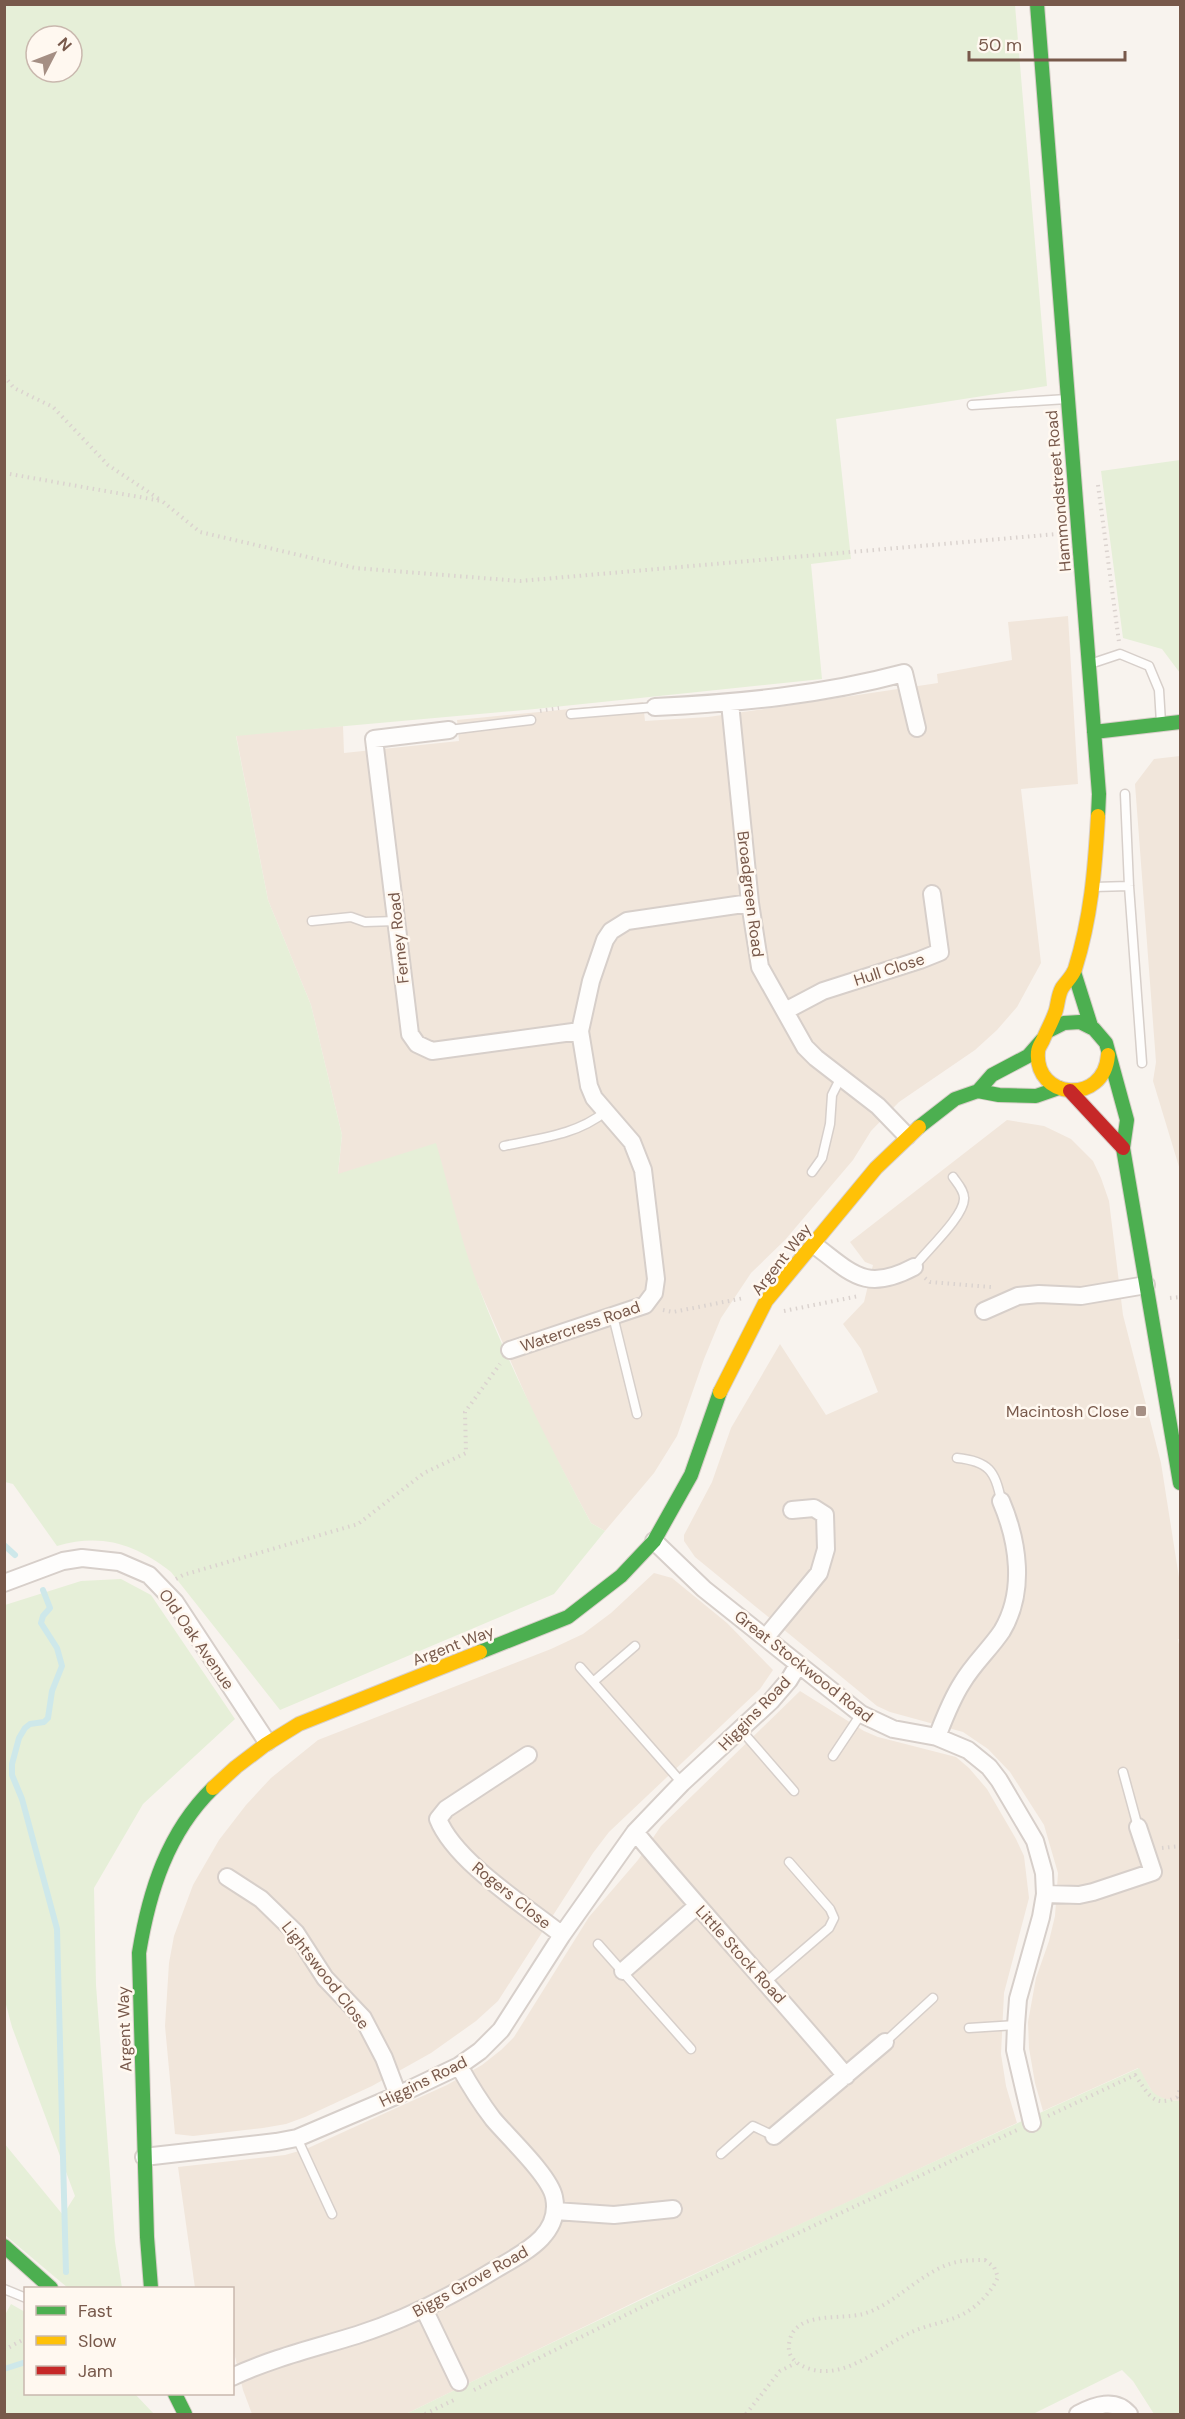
<svg xmlns="http://www.w3.org/2000/svg" width="1185" height="2419" font-family="'DM Sans',sans-serif">
	<rect width="100%" height="100%" fill="#f8f3ee"/>
	<!-- residential -->
	<path fill="#f1e6db" d="M 1068,616 L 1078,784 L 1021,789 L 1041,963 L 1017,1007 L 997,1030 L 975,1050 L 899,1102 L 871,1131 L 853,1160 L 785,1240 L 751,1273 L 721,1318 L 704,1359 L 677,1436 L 654,1473 L 605,1531 L 591,1523 L 538,1424 L 478,1286 L 338,1174 L 342,1135 L 311,1005 L 268,900 L 236,735 L 343,726 L 344,753 L 459,741 L 457,720 L 643,702 L 645,721 L 708,717 L 764,709 L 938,683 L 937,674 L 1012,660 L 1008,622 Z
		M 1180,756 L 1180,1170 L 1153,1081 L 1156,1062 L 1135,784 L 1154,759 Z
		M 1007,1120 L 1044,1126 L 1071,1139 L 1093,1161 L 1101,1178 L 1109,1201 L 1123,1315 L 1161,1463 L 1180,1584 L 1180,1639 L 1178,1639 L 1180,1650 L 1180,2101 L 1164,2099 L 1154,2095 L 1138,2068 L 1043,2111 L 1035,2083 L 1029,2048 L 1028,2022 L 1036,1978 L 1049,1941 L 1055,1916 L 1058,1873 L 1044,1825 L 1010,1772 L 988,1749 L 963,1732 L 890,1712 L 877,1706 L 695,1557 L 684,1541 L 684,1535 L 712,1482 L 731,1428 L 780,1344 L 826,1415 L 878,1392 L 861,1349 L 843,1324 L 864,1302 L 873,1265 L 865,1262 L 850,1242 Z
		M 654,1573 L 672,1578 L 727,1623 L 773,1670 L 760,1689 L 609,1832 L 593,1853 L 498,2001 L 476,2021 L 431,2053 L 372,2086 L 305,2117 L 286,2124 L 263,2128 L 193,2136 L 175,2134 L 165,2026 L 169,1963 L 174,1936 L 193,1885 L 219,1840 L 246,1805 L 271,1778 L 318,1740 L 551,1649 L 583,1634 L 611,1613 Z
		M 800,1691 L 864,1731 L 878,1737 L 956,1757 L 969,1768 L 987,1789 L 1016,1839 L 1024,1856 L 1029,1898 L 1004,1993 L 1001,2054 L 1006,2086 L 1017,2123 L 651,2294 L 406,2414 L 252,2414 L 243,2390 L 233,2348 L 232,2288 L 195,2288 L 178,2167 L 285,2155 L 306,2149 L 447,2085 L 482,2065 L 501,2050 L 514,2037 L 589,1917 L 638,1860 L 661,1826 Z"/>
	<!-- green -->
	<path fill="#e6efd8" fill-rule="evenodd" d="M 4,5 L 1015,5 L 1047,386 L 836,419 L 851,559 L 811,564 L 822,679 L 535,709 L 236,736 L 268,900 L 311,1005 L 342,1135 L 338,1174 L 436,1143 C 450,1190 461,1243 479,1288 C 510,1369 550,1446 591,1523 L 605,1531 L 554,1594 L 280,1710 L 171,1572 C 135,1544 102,1533 57,1546 L 13,1484 L 5,1482 ZM 36,36 L 72,36 L 72,72 L 36,72 Z
		M 1180,460 L 1180,673 L 1162,649 L 1123,638 L 1101,471 Z
		M 121,1579 L 151,1595 L 235,1719 L 143,1804 L 94,1888 L 96,1985 L 115,2242 L 122,2288 L 68,2288 L 5,2235 L 4,2143 L 63,2215 L 75,2196 L 12,2027 L 5,2001 L 5,1605 L 81,1581 Z
		M 1139,2068 C 1153,2092 1150,2098 1180,2101 L 1180,2414 L 1154,2414 L 1133,2381 L 1122,2370 L 1033,2414 L 406,2414 C 648,2295 892,2179 1139,2068 Z
		M 11,2304 L 25,2312 L 26,2394 L 135,2394 L 154,2414 L 5,2414 L 5,2315 Z"/>
	<g fill="none" stroke-linecap="round" stroke-linejoin="round">
		<!-- stream -->
		<path stroke="#cee8ea" stroke-width="6" d="M 4,1545 L 15,1555
			M 43,1590 L 50,1608 L 43,1616 L 41,1623 L 57,1648 L 62,1666 L 52,1691 L 48,1718 L 44,1722 L 30,1724 L 25,1728 L 19,1738 L 12,1764 L 12,1775 L 22,1799 L 57,1929 L 66,2272
			M 4,2369 L 26,2362"/>
		<!-- lane casing -->
		<g stroke="#d7cfca" stroke-width="11">
			<path id="lane" d="M 972,405 L 1067,399
				M 1090,664 L 1120,654 L 1149,666 L 1159,690 L 1161,723
				M 571,714 L 655,707
				M 449,730 L 531,720
				M 1125,794 L 1129,886 L 1142,1063
				M 1094,887 L 1129,886
				M 312,921 L 351,917 L 365,922 L 396,921
				M 504,1146 C 540,1138 576,1135 605,1112
				M 812,1172 L 822,1158 L 830,1124 L 832,1095 L 841,1077
				M 914,1267 C 925,1252 965,1216 964,1198 C 964,1190 957,1183 953,1177
				M 613,1316 L 637,1414
				M 957,1458 C 988,1461 996,1471 1001,1501
				M 580,1667 L 682,1783
				M 593,1682 L 635,1646
				M 741,1730 L 794,1791
				M 833,1756 L 861,1714
				M 1123,1772 L 1138,1827
				M 598,1944 L 691,2049
				M 766,1982 L 829,1928 L 834,1918 L 830,1909 L 789,1862
				M 969,2028 L 1016,2025
				M 885,2042 L 933,1998
				M 297,2138 L 332,2214
				M 721,2154 L 753,2126 L 774,2136
				M 4,2289 L 26,2298"/>
		</g>
		<!-- street casing -->
		<g stroke="#d7cfca" stroke-width="20">
			<path id="street" d="M 730,703 L 750,903 L 760,967 L 805,1047 L 816,1058 L 878,1106 L 907,1136
				M 655,707 C 739,703 822,695 904,673 L 917,728
				M 449,730 L 374,739 L 410,1034 L 417,1044 L 432,1051 L 580,1031
				M 785,1011 L 823,991 L 920,960 L 940,952 L 932,894
				M 813,1244 C 852,1273 865,1293 914,1267
				M 984,1311 L 1018,1296 L 1039,1294 L 1081,1296 L 1146,1285
				M 510,1350 L 645,1305 L 654,1293 L 656,1279 L 643,1170 L 632,1142 L 594,1098 L 589,1086 L 580,1031 L 591,981 L 605,940 L 611,931 L 627,921 L 750,903
				M 654,1541 L 704,1589 L 861,1714 L 893,1729 L 937,1737 L 968,1750 L 989,1767 L 999,1780 L 1035,1841 L 1044,1873 L 1045,1894 L 1041,1917 L 1018,1999 L 1016,2025 L 1015,2050 L 1032,2123
				M 4,1583 L 63,1561 L 82,1558 L 119,1562 L 149,1575 L 175,1602 L 267,1742
				M 766,1637 L 819,1573 L 826,1549 L 825,1515 L 814,1508 L 792,1510
				M 937,1737 C 944,1719 951,1700 962,1683 C 973,1664 990,1649 1002,1631 C 1026,1591 1018,1541 1001,1501
				M 528,1755 L 446,1809 L 438,1819 C 455,1862 526,1906 562,1935
				M 635,1832 C 704,1915 777,1994 846,2076
				M 227,1877 L 261,1899 L 296,1933 L 325,1978 L 363,2018 L 384,2058 L 398,2095
				M 1045,1894 L 1079,1895 L 1093,1892 L 1153,1872 L 1138,1827
				M 623,1971 L 697,1906
				M 774,2136 L 885,2042
				M 144,2157 L 276,2142 L 297,2138 L 398,2095 L 459,2066 L 480,2051 L 501,2030 L 562,1935 L 635,1832 L 682,1783 L 771,1701 L 789,1680 L 798,1665
				M 555,2211 L 614,2215 L 673,2209
				M 424,2309 L 459,2382
				M 232,2377 C 272,2358 315,2348 357,2335 C 407,2319 452,2296 496,2269 C 523,2253 562,2235 554,2197 C 550,2176 508,2137 493,2119 C 480,2102 469,2084 459,2066
				M 1078,2414 C 1095,2405 1115,2398 1129,2414"/>
		</g>
		<!-- fast casing -->
		<g stroke="#d8cfc9" stroke-width="16">
			<path id="fast" d="M 1037,4 L 1099,794 L 1098,816
				M 1094,732 L 1180,722
				M 1074,972 L 1091,1026
				M 1048,1031 L 1064,1023 L 1080,1022 L 1094,1029 L 1106,1043 L 1127,1120 L 1123,1148 L 1180,1483
				M 978,1091 L 999,1095 L 1036,1096 L 1059,1088
				M 919,1127 L 955,1099 L 978,1091 L 992,1075 L 1028,1056 L 1042,1040
				M 480,1652 L 568,1617 L 621,1576 L 654,1541 L 691,1475 L 720,1392
				M 4,2246 L 51,2288
				M 151,2288 L 147,2237 L 139,1953 C 149,1892 167,1833 213,1788
				M 175,2394 L 185,2414"/>
		</g>
		<!-- slow casing -->
		<g stroke="#d8cfc9" stroke-width="16">
			<path id="slow" d="M 1098,816 C 1095,869 1091,918 1075,969 C 1072,977 1066,982 1062,988 C 1058,995 1058,1003 1056,1010 C 1053,1020 1047,1030 1043,1040 C 1041,1044 1038,1048 1038,1052 C 1034,1099 1104,1106 1108,1055
				M 720,1392 L 766,1301 L 876,1168 L 919,1127
				M 213,1788 L 236,1767 L 265,1745 L 299,1724 L 480,1652"/>
		</g>
		<!-- jam casing -->
		<g stroke="#d8cfc9" stroke-width="16">
			<path id="jam" d="M 1070,1091 L 1123,1148"/>
		</g>
		<!-- path -->
		<path stroke="#dbd3cf" stroke-width="4" stroke-dasharray="1.5 4.5" stroke-linecap="butt" d="M 4,376 L 14,388 L 53,407 L 108,465 L 159,499
			M 4,473 L 162,501 L 200,532 L 355,568 L 520,581 L 1057,534
			M 1098,485 L 1119,642
			M 540,711 L 559,708
			M 925,1278 L 930,1282 L 991,1287
			M 1170,1298 L 1180,1297
			M 663,1310 L 673,1312 L 744,1298
			M 784,1311 L 859,1296
			M 176,1579 L 183,1575 L 358,1524 L 424,1473 L 466,1453 L 465,1412 L 500,1364
			M 1162,1848 L 1180,1846
			M 1048,2116 L 1135,2075 C 1148,2093 1153,2109 1177,2097 L 1180,2089
			M 985,2260 L 994,2267 L 998,2277 C 992,2291 979,2305 965,2313 C 949,2322 930,2324 914,2331 C 886,2343 859,2369 828,2371 C 816,2372 802,2368 794,2360 C 788,2354 788,2347 790,2339 C 798,2311 841,2320 863,2314 C 898,2304 925,2266 962,2261 C 970,2260 978,2260 985,2260 Z
			M 4,2350 L 26,2338
			M 474,2390 L 656,2300 L 1017,2130
			M 425,2414 L 454,2400
			M 746,2414 L 780,2371 L 796,2363"/>
		<!-- lane -->
		<use href="#lane" stroke="#fefdfc" stroke-width="8"/>
		<!-- street -->
		<use href="#street" stroke="#fefdfc" stroke-width="16"/>
		<!-- fast -->
		<use href="#fast" stroke="#4caf50" stroke-width="14"/>
		<!-- slow -->
		<use href="#slow" stroke="#ffc107" stroke-width="14"/>
		<!-- jam -->
		<use href="#jam" stroke="#c62828" stroke-width="14"/>
	</g>
	<!-- markers -->
	<rect fill="#a58f84" stroke="#fff8f0" stroke-width="2" x="1135" y="1405" width="12" height="12" rx="3"/>
	<g text-anchor="middle" stroke-width="5" stroke-linejoin="round" paint-order="stroke">
		<!-- street labels -->
		<g font-size="16" fill="#78594b" stroke="#fff8f0">
			<text transform="translate(1058 491) rotate(-95)" y="6">Hammondstreet Road</text>
			<text transform="translate(751 894) rotate(83)" y="6">Broadgreen Road</text>
			<text transform="translate(398 938) rotate(-96)" y="6">Ferney Road</text>
			<text transform="translate(889 969) rotate(-18)" y="6">Hull Close</text>
			<text transform="translate(781 1259) rotate(-52)" y="6">Argent Way</text>
			<text transform="translate(580 1326) rotate(-19)" y="6">Watercress Road</text>
			<text transform="translate(197 1639) rotate(55)" y="6">Old Oak Avenue</text>
			<text transform="translate(453 1645) rotate(-21)" y="6">Argent Way</text>
			<text transform="translate(804 1666) rotate(38)" y="6">Great Stockwood Road</text>
			<text transform="translate(754 1713) rotate(-46)" y="6">Higgins Road</text>
			<text transform="translate(512 1895) rotate(39)" y="6">Rogers Close</text>
			<text transform="translate(741 1954) rotate(48)" y="6">Little Stock Road</text>
			<text transform="translate(326 1975) rotate(52)" y="6">Lightswood Close</text>
			<text transform="translate(124 2029) rotate(-92)" y="6">Argent Way</text>
			<text transform="translate(423 2081) rotate(-26)" y="6">Higgins Road</text>
			<text transform="translate(470 2281) rotate(-29)" y="6">Biggs Grove Road</text>
		</g>
		<!-- poi labels -->
		<g font-size="16" fill="#78594b" stroke="#fff8f0" text-anchor="end">
			<text x="1129" y="1417">Macintosh Close</text>
		</g>
	</g>
	<!-- border -->
	<rect width="1185" height="2419" fill="none" stroke="#78594b" stroke-width="12"/>
	<!-- legend -->
	<rect x="24" y="2287" width="210" height="108" fill="#fff8f0" stroke="#c9b8ae" stroke-width="1.5"/>
	<rect x="36" y="2306" width="30" height="9" fill="#4caf50" stroke="#c9b8ae" stroke-width="1.5"/>
	<text x="78" y="2317" font-size="18" fill="#78594b">Fast</text>
	<rect x="36" y="2336" width="30" height="9" fill="#ffc107" stroke="#c9b8ae" stroke-width="1.5"/>
	<text x="78" y="2347" font-size="18" fill="#78594b">Slow</text>
	<rect x="36" y="2366" width="30" height="9" fill="#c62828" stroke="#c9b8ae" stroke-width="1.5"/>
	<text x="78" y="2377" font-size="18" fill="#78594b">Jam</text>
	<!-- north arrow -->
	<g transform="translate(54 54) rotate(48)"><circle r="28" fill="#fff8f0" stroke="#c9b8ae" stroke-width="1.5"/>
	<path d="M0-4.5L10 22L0 15L-10 22Z" fill="#a58f84"/>
	<text y="-9" font-size="16" font-weight="bold" text-anchor="middle" fill="#78594b">N</text>
	</g>
	<!-- scale -->
	<path d="M969 51v9h156v-9" fill="none" stroke="#78594b" stroke-width="3"/>
	<text x="978" y="51" font-size="18" fill="#78594b" stroke="#fff8f0" stroke-width="4.5" paint-order="stroke">50 m</text>
</svg>
